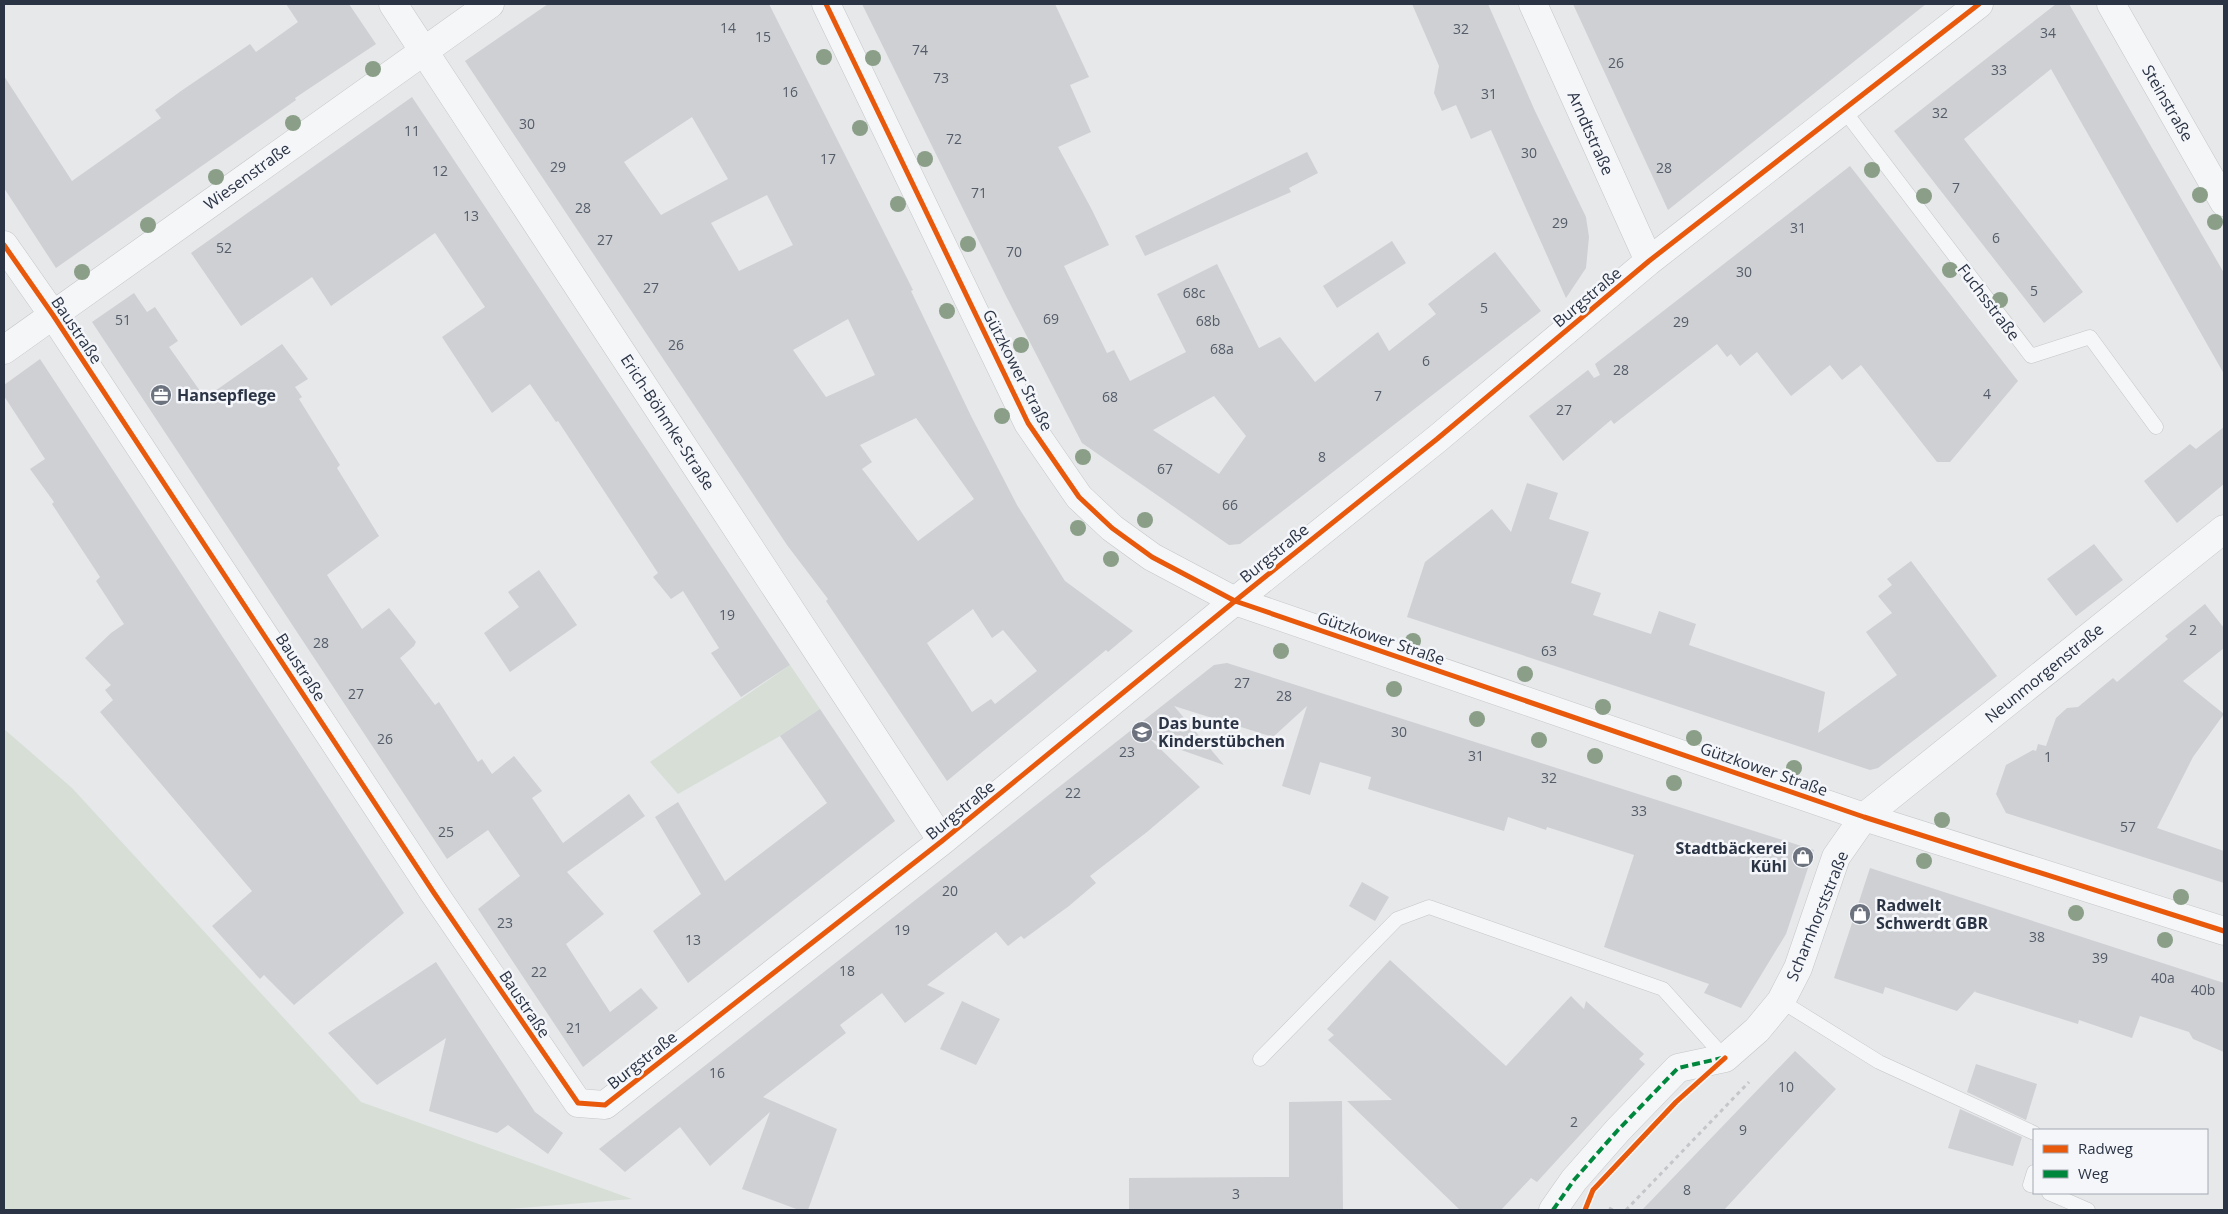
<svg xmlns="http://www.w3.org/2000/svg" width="2228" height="1214" font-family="'Open Sans',sans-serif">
	<rect width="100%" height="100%" fill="#e6e8ea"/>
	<!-- green -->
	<path fill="#d6ded6" d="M 790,665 L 820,709 L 780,736 L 678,794 L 650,762 Z
		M 4,729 L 72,788 L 361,1102 L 632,1199 L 497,1210 L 4,1210 Z"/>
	<!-- building -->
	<path fill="#ced0d3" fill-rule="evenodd" d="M 286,4 L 349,4 L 376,44 L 295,98 L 296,100 L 56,268 L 4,188 L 4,76 L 72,181 L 161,118 L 155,110 L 181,91 L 250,44 L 256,52 L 298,22 Z
		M 548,4 L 769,4 L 913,290 L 911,291 L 971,416 L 1017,505 L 1065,581 L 1133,631 L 1108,652 L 1106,650 L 947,781 L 826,601 L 828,599 L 787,545 L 465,61 ZM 692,117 L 728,179 L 661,215 L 624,162 ZM 767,195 L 793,245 L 739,271 L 711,223 ZM 848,319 L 875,375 L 826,397 L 793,350 ZM 916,418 L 974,499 L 918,541 L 862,469 L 872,462 L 860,445 ZM 973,609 L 992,638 L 1003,630 L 1037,671 L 995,704 L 991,699 L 972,712 L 927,643 Z
		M 862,4 L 1055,4 L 1089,77 L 1070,85 L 1091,132 L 1058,147 L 1092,210 L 1109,245 L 1064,266 L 1107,353 L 1114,350 L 1130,381 L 1186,352 L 1157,294 L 1217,264 L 1259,348 L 1280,337 L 1315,382 L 1378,332 L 1389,351 L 1436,314 L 1428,304 L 1495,252 L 1541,311 L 1240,544 L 1229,545 L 1082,443 L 1005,294 ZM 1214,396 L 1246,436 L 1219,474 L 1153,430 Z
		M 1412,4 L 1488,4 L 1535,111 L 1586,217 L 1589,237 L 1586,268 L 1566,298 L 1491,130 L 1471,139 L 1456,105 L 1442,111 L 1434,93 L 1439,66 Z
		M 1573,4 L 1926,4 L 1668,210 Z
		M 2056,4 L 2069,4 L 2224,273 L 2224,374 L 2051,69 L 1964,139 L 2083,292 L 2044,323 L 1894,131 Z
		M 412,97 L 790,665 L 741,697 L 711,653 L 719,648 L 683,591 L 671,599 L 653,577 L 658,573 L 558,421 L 556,422 L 530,384 L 492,413 L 442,337 L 485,307 L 435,233 L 331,306 L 312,277 L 241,326 L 191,253 Z
		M 1307,152 L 1318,173 L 1289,188 L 1291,192 L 1145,256 L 1135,236 Z
		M 1850,166 L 2018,381 L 1950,462 L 1937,462 L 1861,365 L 1842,380 L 1830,365 L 1791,396 L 1757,352 L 1740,366 L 1731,354 L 1727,357 L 1717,344 L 1614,424 L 1611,420 L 1563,461 L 1529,416 L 1588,370 L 1594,378 L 1600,375 L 1595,364 Z
		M 1392,241 L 1406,263 L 1337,308 L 1323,286 Z
		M 134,293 L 147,312 L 155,307 L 178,341 L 169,347 L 205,398 L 282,344 L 308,379 L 295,387 L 302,397 L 299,399 L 340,465 L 337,468 L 379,536 L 327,575 L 362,629 L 389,608 L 416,642 L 414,646 L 400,658 L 435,705 L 439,702 L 478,762 L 482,759 L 492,774 L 514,756 L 542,791 L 532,798 L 563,843 L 629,794 L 645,816 L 567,872 L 604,914 L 566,944 L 610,1012 L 641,988 L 658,1008 L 583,1067 L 478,909 L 520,876 L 488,830 L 447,859 L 92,322 Z
		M 40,359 L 404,913 L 294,1005 L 264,975 L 260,979 L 212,926 L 252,891 L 100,712 L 113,700 L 105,690 L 111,685 L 85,658 L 111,633 L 124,624 L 96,581 L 100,577 L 52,504 L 54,502 L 30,469 L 45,459 L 4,396 L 4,385 Z
		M 2224,427 L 2224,484 L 2177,523 L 2144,481 L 2190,444 L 2196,449 Z
		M 1527,483 L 1558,493 L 1549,519 L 1589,532 L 1571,583 L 1601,593 L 1593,615 L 1651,634 L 1659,611 L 1696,624 L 1689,645 L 1825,692 L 1818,733 L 1897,675 L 1866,632 L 1892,613 L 1878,596 L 1892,585 L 1887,579 L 1911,561 L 1997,676 L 1878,768 L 1870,770 L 1407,617 L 1425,562 L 1492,509 L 1511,532 Z
		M 2094,544 L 2123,580 L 2076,616 L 2047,579 Z
		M 539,570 L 577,625 L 510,672 L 484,633 L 519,607 L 508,592 Z
		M 2205,604 L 2224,628 L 2224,648 L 2183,681 L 2224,714 L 2193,757 L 2157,828 L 2224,851 L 2224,883 L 2006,813 L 1996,794 L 2006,765 L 2033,750 L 2036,751 L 2038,744 L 2046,746 L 2056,718 L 2067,708 L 2078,707 L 2113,678 L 2117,682 L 2168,639 L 2165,636 Z
		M 1227,663 L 1814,850 L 1786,934 L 1741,1008 L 1704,993 L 1709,984 L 1604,947 L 1634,855 L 1547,827 L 1546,830 L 1508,817 L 1504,831 L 1368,789 L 1371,777 L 1320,762 L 1310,795 L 1282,786 L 1307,706 L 1273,737 L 1174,706 L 1224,765 L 1150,739 L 1200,787 L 1147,832 L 1090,876 L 1096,883 L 1069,906 L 1024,939 L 1021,936 L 1008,946 L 996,932 L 927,985 L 945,993 L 905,1023 L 882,993 L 840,1025 L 846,1033 L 763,1097 L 837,1129 L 808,1210 L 799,1210 L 742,1189 L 770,1112 L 710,1166 L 680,1127 L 625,1172 L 599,1149 L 1214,665 Z
		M 820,709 L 895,821 L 688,983 L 653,931 L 701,894 L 655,817 L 678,802 L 725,881 L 827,803 L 780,736 Z
		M 1870,868 L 2224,983 L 2224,1052 L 2193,1039 L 2189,1032 L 2140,1016 L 2132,1038 L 2079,1020 L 2078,1024 L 1975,992 L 1976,990 L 1957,1011 L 1885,987 L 1883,994 L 1834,978 Z
		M 1362,882 L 1389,897 L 1375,921 L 1349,906 Z
		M 1390,960 L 1506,1066 L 1571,996 L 1584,1009 L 1586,1001 L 1644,1054 L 1639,1059 L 1645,1064 L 1537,1182 L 1531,1178 L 1501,1210 L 1460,1210 L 1347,1101 L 1392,1100 L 1328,1040 L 1334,1035 L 1327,1029 Z
		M 436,962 L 535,1112 L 563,1133 L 548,1154 L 508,1125 L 497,1133 L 429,1111 L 446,1038 L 377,1085 L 328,1033 Z
		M 962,1001 L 1000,1019 L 976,1065 L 940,1049 Z
		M 1795,1051 L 1836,1089 L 1724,1210 L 1642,1210 Z
		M 1976,1064 L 2037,1084 L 2026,1120 L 1967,1092 Z
		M 1342,1101 L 1343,1210 L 1129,1210 L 1129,1178 L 1289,1177 L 1289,1102 Z
		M 1960,1109 L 2022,1137 L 2013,1166 L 1948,1148 Z"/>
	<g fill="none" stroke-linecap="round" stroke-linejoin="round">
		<!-- service casing -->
		<g stroke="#c4c6c8" stroke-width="15">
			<path id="service" d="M 1843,109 L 2031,356 L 2090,337 L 2156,427
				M 1781,1001 L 1879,1062 L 2034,1133
				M 1260,1059 L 1397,919 L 1429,907 L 1663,989 L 1725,1058
				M 2034,1172 L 2030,1185 L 2034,1186
				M 2049,1193 L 2088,1210"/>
		</g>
		<!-- minor casing -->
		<g stroke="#c4c6c8" stroke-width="29">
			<path id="minor" d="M 393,4 L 942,841
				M 1533,4 L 1649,261
				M 2111,4 L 2224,202
				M 4,245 L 53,315 L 434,893 L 578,1103 L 605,1105 L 942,841 L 1235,601 L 1437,439 L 1649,261 L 1979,4
				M 4,350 L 490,4
				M 1553,1210 L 1574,1180 L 1618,1130 L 1678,1068 L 1725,1058 L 1757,1030 L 1781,1001 L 1798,968 L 1836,857 L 1864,817 L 2224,931"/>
		</g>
		<!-- tertiary casing -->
		<g stroke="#c4c6c8" stroke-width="29">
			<path id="tertiary" d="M 826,4 L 1028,423 L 1079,497 L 1112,528 L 1152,557 L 1235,601 L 1864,817 L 2224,529"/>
		</g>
		<!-- path -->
		<path stroke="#c5c6ca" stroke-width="3" stroke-dasharray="4 4" stroke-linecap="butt" d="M 1609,1208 L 1613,1210
			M 1626,1210 L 1749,1082"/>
		<!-- service -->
		<use href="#service" stroke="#f5f6f7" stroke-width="14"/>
		<!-- minor -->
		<use href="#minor" stroke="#f5f6f7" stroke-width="28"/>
		<!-- tertiary -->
		<use href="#tertiary" stroke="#f5f6f7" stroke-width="28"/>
		<!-- quiet -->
		<path stroke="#00873e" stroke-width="4" stroke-dasharray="8 4" stroke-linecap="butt" d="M 1553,1210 L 1574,1180 L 1618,1130 L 1678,1068 L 1722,1058"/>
		<!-- cycleway casing -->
		<g stroke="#f4f6f9" stroke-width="8">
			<path id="cycleway" d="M 826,4 L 1028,423 L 1079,497 L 1112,528 L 1152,557 L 1235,601 L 1864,817 L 2224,931
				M 4,245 L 53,315 L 434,893 L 578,1103 L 605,1105 L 942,841 L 1235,601 L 1437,439 L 1649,261 L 1979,4
				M 1585,1210 L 1593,1190 L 1676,1102 L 1725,1058"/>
		</g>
		<!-- cycleway -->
		<use href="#cycleway" stroke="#e8590c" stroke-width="5"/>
	</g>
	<!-- trees -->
	<g fill="#8a9e88">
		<circle cx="824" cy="57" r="8"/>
		<circle cx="873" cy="58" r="8"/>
		<circle cx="373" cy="69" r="8"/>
		<circle cx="293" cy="123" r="8"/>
		<circle cx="860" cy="128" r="8"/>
		<circle cx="925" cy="159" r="8"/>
		<circle cx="1872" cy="170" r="8"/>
		<circle cx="216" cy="177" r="8"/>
		<circle cx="2200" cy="195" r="8"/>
		<circle cx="1924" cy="196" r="8"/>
		<circle cx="898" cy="204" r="8"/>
		<circle cx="2215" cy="222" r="8"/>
		<circle cx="148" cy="225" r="8"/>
		<circle cx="968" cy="244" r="8"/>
		<circle cx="1950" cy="270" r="8"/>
		<circle cx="82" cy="272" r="8"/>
		<circle cx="2000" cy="300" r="8"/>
		<circle cx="947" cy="311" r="8"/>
		<circle cx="1021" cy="345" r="8"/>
		<circle cx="1002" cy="416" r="8"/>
		<circle cx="1083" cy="457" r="8"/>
		<circle cx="1145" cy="520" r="8"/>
		<circle cx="1078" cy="528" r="8"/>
		<circle cx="1111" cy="559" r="8"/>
		<circle cx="1413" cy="641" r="8"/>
		<circle cx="1281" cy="651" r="8"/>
		<circle cx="1525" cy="674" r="8"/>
		<circle cx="1394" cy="689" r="8"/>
		<circle cx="1603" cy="707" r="8"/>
		<circle cx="1477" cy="719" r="8"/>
		<circle cx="1694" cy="738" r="8"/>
		<circle cx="1539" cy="740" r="8"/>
		<circle cx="1595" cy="756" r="8"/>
		<circle cx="1794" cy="768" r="8"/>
		<circle cx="1674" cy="783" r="8"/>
		<circle cx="1942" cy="820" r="8"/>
		<circle cx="1924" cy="861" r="8"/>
		<circle cx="2181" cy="897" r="8"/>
		<circle cx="2076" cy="913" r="8"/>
		<circle cx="2165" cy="940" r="8"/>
	</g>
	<!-- icons -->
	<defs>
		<g id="office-disc" transform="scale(1.125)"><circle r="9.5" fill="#6c737f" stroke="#f4f6f9"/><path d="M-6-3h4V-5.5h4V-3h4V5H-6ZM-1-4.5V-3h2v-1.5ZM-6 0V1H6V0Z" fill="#fff"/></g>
		<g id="school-disc" transform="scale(1.125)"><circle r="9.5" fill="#6c737f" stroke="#f4f6f9"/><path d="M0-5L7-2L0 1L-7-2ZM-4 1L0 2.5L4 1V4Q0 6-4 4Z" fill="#fff"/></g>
		<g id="shop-disc" transform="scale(1.125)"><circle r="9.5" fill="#6c737f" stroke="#f4f6f9"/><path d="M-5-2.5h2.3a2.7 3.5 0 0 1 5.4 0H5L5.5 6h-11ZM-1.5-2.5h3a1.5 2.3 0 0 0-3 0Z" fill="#fff"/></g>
	</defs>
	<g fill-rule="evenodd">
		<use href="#office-disc" x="161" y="395"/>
		<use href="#school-disc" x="1142" y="732"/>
		<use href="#shop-disc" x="1803" y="857"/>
		<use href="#shop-disc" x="1860" y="914"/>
	</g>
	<g text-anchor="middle" stroke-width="5" stroke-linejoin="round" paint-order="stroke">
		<!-- number labels -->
		<g font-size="14" fill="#545c69">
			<text x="728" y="33">14</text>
			<text x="1461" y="34">32</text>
			<text x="2048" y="38">34</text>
			<text x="763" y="42">15</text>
			<text x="920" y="55">74</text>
			<text x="1616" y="68">26</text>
			<text x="1999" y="75">33</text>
			<text x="941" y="83">73</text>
			<text x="790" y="97">16</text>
			<text x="1489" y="99">31</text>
			<text x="1940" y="118">32</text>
			<text x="527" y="129">30</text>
			<text x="412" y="136">11</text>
			<text x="954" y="144">72</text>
			<text x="1529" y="158">30</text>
			<text x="828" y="164">17</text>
			<text x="558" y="172">29</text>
			<text x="1664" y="173">28</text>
			<text x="440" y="176">12</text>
			<text x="1956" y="193">7</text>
			<text x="979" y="198">71</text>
			<text x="583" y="213">28</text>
			<text x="471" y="221">13</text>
			<text x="1560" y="228">29</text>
			<text x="1798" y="233">31</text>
			<text x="1996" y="243">6</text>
			<text x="605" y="245">27</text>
			<text x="224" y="253">52</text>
			<text x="1014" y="257">70</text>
			<text x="1744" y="277">30</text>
			<text x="651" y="293">27</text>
			<text x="2034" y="296">5</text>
			<text x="1194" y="298">68c</text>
			<text x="1484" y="313">5</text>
			<text x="1051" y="324">69</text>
			<text x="123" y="325">51</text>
			<text x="1208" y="326">68b</text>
			<text x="1681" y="327">29</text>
			<text x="676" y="350">26</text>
			<text x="1222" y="354">68a</text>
			<text x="1426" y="366">6</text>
			<text x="1621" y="375">28</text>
			<text x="1987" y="399">4</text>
			<text x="1378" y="401">7</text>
			<text x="1110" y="402">68</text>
			<text x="1564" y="415">27</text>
			<text x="1322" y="462">8</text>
			<text x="1165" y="474">67</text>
			<text x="1230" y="510">66</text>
			<text x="727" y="620">19</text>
			<text x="2193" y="635">2</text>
			<text x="321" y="648">28</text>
			<text x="1549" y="656">63</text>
			<text x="1242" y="688">27</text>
			<text x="356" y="699">27</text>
			<text x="1284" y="701">28</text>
			<text x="1399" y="737">30</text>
			<text x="385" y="744">26</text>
			<text x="1127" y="757">23</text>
			<text x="1476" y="761">31</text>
			<text x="2048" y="762">1</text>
			<text x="1549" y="783">32</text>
			<text x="1073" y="798">22</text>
			<text x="1639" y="816">33</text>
			<text x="2128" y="832">57</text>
			<text x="446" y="837">25</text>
			<text x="950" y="896">20</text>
			<text x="505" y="928">23</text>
			<text x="902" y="935">19</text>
			<text x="2037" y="942">38</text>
			<text x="693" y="945">13</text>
			<text x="2100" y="963">39</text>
			<text x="847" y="976">18</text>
			<text x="539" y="977">22</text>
			<text x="2163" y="983">40a</text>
			<text x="2203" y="995">40b</text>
			<text x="574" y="1033">21</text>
			<text x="717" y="1078">16</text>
			<text x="1786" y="1092">10</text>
			<text x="1574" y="1127">2</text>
			<text x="1743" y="1135">9</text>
			<text x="1687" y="1195">8</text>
			<text x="1236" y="1199">3</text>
		</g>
		<!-- street labels -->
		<g font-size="16" fill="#2b3445" stroke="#f4f6f9">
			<text transform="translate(2168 103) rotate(60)" y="6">Steinstraße</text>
			<text transform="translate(1591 133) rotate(66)" y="6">Arndtstraße</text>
			<text transform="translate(247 176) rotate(-36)" y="6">Wiesenstraße</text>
			<text transform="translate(1587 297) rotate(-40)" y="6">Burgstraße</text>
			<text transform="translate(1989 302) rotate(53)" y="6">Fuchsstraße</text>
			<text transform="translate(77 330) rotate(56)" y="6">Baustraße</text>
			<text transform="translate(1018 370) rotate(63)" y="6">Gützkower Straße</text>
			<text transform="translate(668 422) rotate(57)" y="6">Erich-Böhmke-Straße</text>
			<text transform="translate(1274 553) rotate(-39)" y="6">Burgstraße</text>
			<text transform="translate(1381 638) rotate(19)" y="6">Gützkower Straße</text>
			<text transform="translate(301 667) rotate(57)" y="6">Baustraße</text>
			<text transform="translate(2044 673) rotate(-39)" y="6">Neunmorgenstraße</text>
			<text transform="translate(1764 769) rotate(19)" y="6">Gützkower Straße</text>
			<text transform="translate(960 810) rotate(-39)" y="6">Burgstraße</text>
			<text transform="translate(1817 916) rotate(-68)" y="6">Scharnhorststraße</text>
			<text transform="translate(525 1004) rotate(56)" y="6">Baustraße</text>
			<text transform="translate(642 1060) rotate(-38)" y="6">Burgstraße</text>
		</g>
		<!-- poi labels -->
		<g font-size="16" font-weight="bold" fill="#2b3445" stroke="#f4f6f9" text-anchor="start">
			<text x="177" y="401">Hansepflege</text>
			<text x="1158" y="729">Das bunte<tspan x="1158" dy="18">Kinderstübchen</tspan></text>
			<text x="1787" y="854" text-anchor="end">Stadtbäckerei<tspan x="1787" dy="18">Kühl</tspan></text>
			<text x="1876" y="911">Radwelt<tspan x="1876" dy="18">Schwerdt GBR</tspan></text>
		</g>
	</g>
	<!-- border -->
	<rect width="2228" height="1214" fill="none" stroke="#2b3445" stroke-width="10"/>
	<!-- legend -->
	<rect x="2033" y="1129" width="175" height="65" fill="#f4f6f9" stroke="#a4a8b1"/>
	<rect x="2043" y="1145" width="25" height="8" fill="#e8590c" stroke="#a4a8b1"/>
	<text x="2078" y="1154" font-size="15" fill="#2b3445">Radweg</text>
	<rect x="2043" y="1170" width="25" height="8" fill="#00873e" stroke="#a4a8b1"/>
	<text x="2078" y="1179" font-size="15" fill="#2b3445">Weg</text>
</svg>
